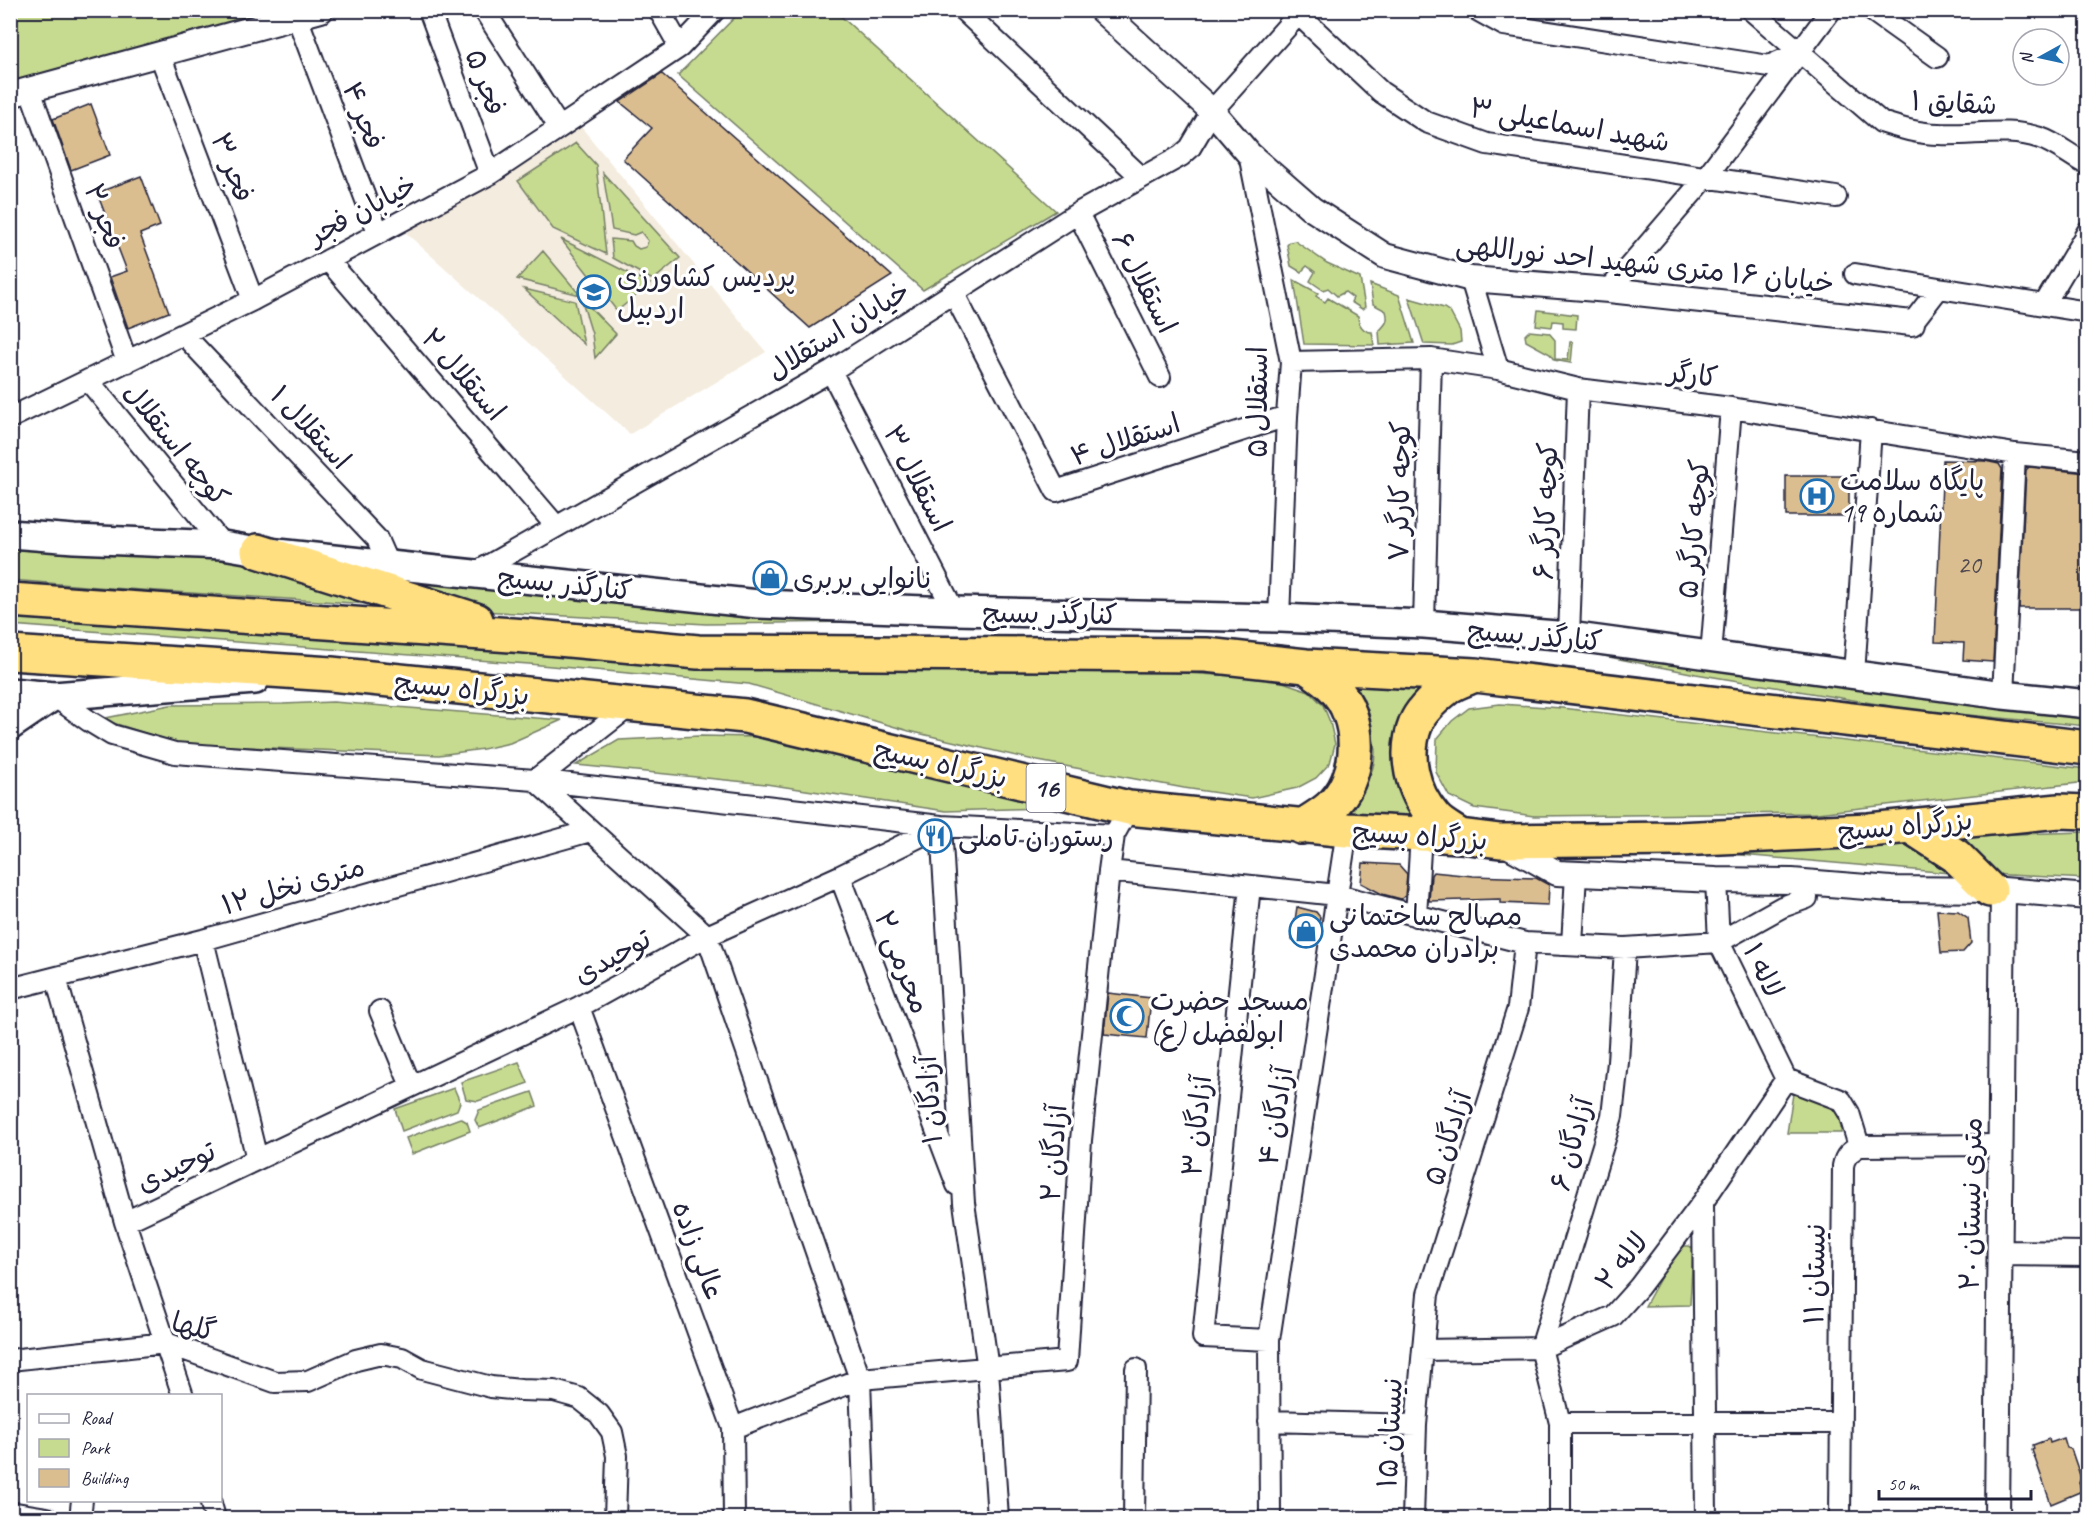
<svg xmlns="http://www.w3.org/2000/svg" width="2098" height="1529" font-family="Caveat,'Playpen Sans Arabic',sans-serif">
	<rect width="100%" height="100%" fill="#fff"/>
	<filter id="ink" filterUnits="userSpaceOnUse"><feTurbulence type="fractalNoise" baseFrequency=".0167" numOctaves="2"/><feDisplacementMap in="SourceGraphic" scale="12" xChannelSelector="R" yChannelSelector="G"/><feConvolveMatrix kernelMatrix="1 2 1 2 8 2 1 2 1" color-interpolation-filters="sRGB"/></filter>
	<g filter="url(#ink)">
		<!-- built -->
		<path fill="#f4ecde" d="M 577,122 L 766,352 L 630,434 L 406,233 Z"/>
		<!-- green -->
		<path fill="#c7db90" stroke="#747e66" stroke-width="1.5" d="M 742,10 L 835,11 L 1056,211 L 923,290 L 678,75 Z
			M 11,11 L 268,11 L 11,84 Z
			M 576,143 L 596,165 L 606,254 L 553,229 L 518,181 Z
			M 603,173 L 680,258 L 653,280 L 613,258 L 611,239 L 631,241 L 634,246 L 639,249 L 646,247 L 648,241 L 641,232 L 634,235 L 612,230 Z
			M 561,239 L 650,284 L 617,311 Z
			M 1295,241 L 1327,263 L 1360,278 L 1365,307 L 1362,309 L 1351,302 L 1353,298 L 1345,292 L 1337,296 L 1328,288 L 1323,290 L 1310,281 L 1315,272 L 1307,266 L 1301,272 L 1291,266 L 1287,245 L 1290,242 Z
			M 543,251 L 580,295 L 517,279 Z
			M 1294,280 L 1318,293 L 1316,296 L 1325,302 L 1328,298 L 1358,316 C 1358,324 1363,332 1372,332 L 1374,345 L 1304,344 Z
			M 1370,284 L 1399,295 L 1414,343 L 1380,345 L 1379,331 C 1386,324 1389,321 1386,311 L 1373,304 Z
			M 524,289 L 575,301 L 584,344 Z
			M 581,298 L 616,334 L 595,358 L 592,334 Z
			M 1409,298 L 1444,308 L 1450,312 L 1460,331 L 1461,342 L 1452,345 L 1424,344 Z
			M 1538,310 L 1577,315 L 1576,329 L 1563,328 L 1563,322 L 1553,321 L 1552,327 L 1536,325 Z
			M 1529,331 L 1549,333 L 1555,340 L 1555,359 L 1568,360 L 1570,342 L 1573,342 L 1571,363 L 1554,360 L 1550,354 L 1526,341 L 1525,335 Z
			M 68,544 L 235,558 L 386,605 L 110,588 L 11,580 L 10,551 Z
			M 394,574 L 932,621 L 706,624 L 481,611 Z
			M 10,613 L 678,666 L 1096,668 L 1271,678 L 1309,691 L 1323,705 L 1330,722 L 1335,744 L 1330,763 L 1316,778 L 1297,788 L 1252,798 L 1184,788 L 1038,761 L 909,731 L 749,684 L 529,664 L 11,625 Z
			M 1563,648 L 1775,670 L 2015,711 L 2087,716 L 2087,726 L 1914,710 L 1696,674 Z
			M 1344,683 L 1429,689 L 1420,820 L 1337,813 C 1346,803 1358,793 1366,782 C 1389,748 1363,710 1344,683 Z
			M 333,702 L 562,720 L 510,743 L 483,749 L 439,755 L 179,744 L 101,719 L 170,705 L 283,704 Z
			M 1500,704 L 1562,708 L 2087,769 L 2087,782 L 1817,813 L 1534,816 L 1474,808 L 1449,796 L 1436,772 L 1437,739 L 1452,721 L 1469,708 Z
			M 699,736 L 759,737 L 869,756 L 1079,807 L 946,811 L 766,784 L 576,765 L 619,740 Z
			M 2087,832 L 2087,879 L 1990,874 L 1950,836 Z
			M 1913,841 L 1961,874 L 1718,853 Z
			M 519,1062 L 528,1083 L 478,1101 L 466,1099 L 461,1082 Z
			M 454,1088 L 460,1102 L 457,1110 L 402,1131 L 395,1109 Z
			M 532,1092 L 537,1106 L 479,1128 L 475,1120 L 479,1110 Z
			M 1793,1094 C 1816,1098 1843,1104 1841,1133 L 1787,1133 Z
			M 460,1118 L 467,1122 L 470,1131 L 412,1154 L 406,1138 Z
			M 1685,1246 L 1689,1246 L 1693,1248 L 1690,1305 L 1645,1306 L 1675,1251 Z"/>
		<!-- building -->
		<path fill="#dbbe90" stroke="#22223b" stroke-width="1.5" d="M 662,74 L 892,276 L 810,328 L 623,159 L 652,128 L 620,102 Z
			M 91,104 L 110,155 L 71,170 L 53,119 Z
			M 141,176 L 160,226 L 140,234 L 169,312 L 128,328 L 110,277 L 127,271 L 97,193 Z
			M 1943,460 L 1985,461 L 1999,464 L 2002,469 L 1993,662 L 1963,660 L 1964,643 L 1935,642 Z
			M 2029,467 L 2087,473 L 2081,608 L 2019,608 L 2026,470 Z
			M 1786,476 L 1849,476 L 1849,516 L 1786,516 Z
			M 1363,863 L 1399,865 L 1407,874 L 1405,896 L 1401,899 L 1382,894 L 1361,883 Z
			M 1433,872 L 1473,876 L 1536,878 L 1549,885 L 1548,905 L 1500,903 L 1500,899 L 1429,901 L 1431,875 Z
			M 1297,907 L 1316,912 L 1320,917 L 1315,944 L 1292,940 Z
			M 1937,910 L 1958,911 L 1968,918 L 1971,943 L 1963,952 L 1941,953 Z
			M 1108,993 L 1151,998 L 1147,1038 L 1104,1034 Z
			M 2064,1438 L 2067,1448 L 2071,1449 L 2081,1478 L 2079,1483 L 2082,1491 L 2051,1504 L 2032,1450 L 2034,1449 L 2033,1445 L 2049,1439 L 2050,1443 Z"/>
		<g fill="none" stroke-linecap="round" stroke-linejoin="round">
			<!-- minor casing -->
			<g stroke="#22223b" stroke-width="24">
				<path id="minor" d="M 429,10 L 490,174
					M 484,10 L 559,127
					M 659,10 L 680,47
					M 963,10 L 1141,177
					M 1477,10 L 1504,25 L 1769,66 L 1798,53
					M 1751,10 L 1881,122 C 1900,128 1919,134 1939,134 C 1972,136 2007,127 2040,138 C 2056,143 2072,157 2088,165
					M 1871,10 L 1937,57
					M 1297,13 L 1381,92 L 1426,122 L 1487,144 L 1836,197
					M 297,17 L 378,232
					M 160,55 L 253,300
					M 30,90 L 127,362
					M 1249,154 L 1291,362 L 1287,416 L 1279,618
					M 1078,213 L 1160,377
					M 328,260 L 556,526
					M 1855,274 L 1939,288
					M 1471,279 L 1498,369
					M 1609,290 L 1706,177 L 1831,10
					M 953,292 L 1056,491 L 1287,416
					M 2044,305 L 2088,231
					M 1912,323 L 1939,288 L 2088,312
					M 184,335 L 377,539 L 388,564
					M 1291,362 L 1431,359 L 1498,369 L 1578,389 L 1731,408 L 2015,454 L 2088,461
					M 831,371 L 954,611
					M 88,380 L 223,545
					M 10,418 L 253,300 L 490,174 L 680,47 L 715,10
					M 475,573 L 831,371 L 1078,213 L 1181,156 L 1190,148 L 1212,111 L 1302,10
					M 1424,624 L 1431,359
					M 1569,636 L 1578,389
					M 1711,655 L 1731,408
					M 1854,674 L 1871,430
					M 2003,695 L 2015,454
					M 54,696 L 89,721 L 112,735 L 175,753 L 535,780 L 941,826 L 964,1203 L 988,1369 L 998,1518
					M 535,780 L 707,936 L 860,1379 L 865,1518
					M 535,780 L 631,705
					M 1114,835 L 1109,871 L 1337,895 L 1525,943 L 1625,948 L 1719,942 L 1782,907 L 1807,898 L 1806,883
					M 840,876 L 957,1185
					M 1716,880 L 1719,942 L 1786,1079
					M 1250,886 L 1203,1337 L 1269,1340
					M 1416,916 L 1421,834
					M 203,940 L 257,1159
					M 1572,945 L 1576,874
					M 56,978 L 125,1222 L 183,1396
					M 10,989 L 203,940 L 590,831
					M 579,1007 L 733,1428 L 734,1518
					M 380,1011 L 411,1086
					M 1786,1079 L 1841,1100 L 1849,1113 L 1859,1146 C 1850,1152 1845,1155 1843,1166 L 1840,1518
					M 1859,1146 L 2001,1145
					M 1703,1202 L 1706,1518
					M 125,1222 L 579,1007 L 707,936 L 840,876 L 941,826 L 1114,835 L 1129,808
					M 1423,1350 L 1541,1348 L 1613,1316 L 1639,1287 L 1703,1202 L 1786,1079
					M 10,1360 L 166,1343 L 275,1382 L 308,1381 L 356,1360 L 381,1354 L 402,1358 L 422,1369 L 491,1387 L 521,1390 L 554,1391 L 579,1398 L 599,1414 L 612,1432 L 617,1456 L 615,1518
					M 1269,1421 L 1416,1425
					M 1560,1423 L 1841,1423
					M 733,1428 L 860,1379 L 1067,1361 L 1081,1140 L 1109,871
					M 210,1500 L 215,1518
					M 10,1512 L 47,1518
					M 80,1518 L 82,1500
					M 1134,1518 L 1136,1369
					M 1270,1518 L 1269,1340 L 1347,830
					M 1413,1518 L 1416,1425 L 1428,1294 L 1518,1008 L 1525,943
					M 1560,1518 L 1560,1423 L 1541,1348 L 1612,1116 L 1618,1062 L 1625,948"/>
			</g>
			<!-- tertiary casing -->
			<g stroke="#22223b" stroke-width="28">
				<path id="tertiary" d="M 1101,10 L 1212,111 L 1249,154 L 1312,209 L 1385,256 L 1471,279 L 1609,290 L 1912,323
					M 10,95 L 321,10
					M 1500,841 L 1557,873 L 1716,880 L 1792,881 L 1891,889 L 2003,890 L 2088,897
					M 2000,1253 L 2088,1254
					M 1997,1518 L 2003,890"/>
			</g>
			<!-- secondary casing -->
			<g stroke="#22223b" stroke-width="32">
				<path id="secondary" d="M 10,534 L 74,539 L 223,545 L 258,551 L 758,604 L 954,611 L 1279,618 L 1424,624 L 1569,636 L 2003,695 L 2088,704
					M 10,692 L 54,696 L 255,680
					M 10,726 L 54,696"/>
			</g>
			<!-- trunk casing -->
			<g stroke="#22223b" stroke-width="38">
				<path id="trunk" d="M 258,551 L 476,620
					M 10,600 L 526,636 L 698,652 L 1206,655 L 1306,666 L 1475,675 L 2088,748
					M 10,653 L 331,674 L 745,716 L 1129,808 L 1347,830 L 1460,836 L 1500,841 L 1678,839 L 1869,830 L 2059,811 L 2088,812
					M 1910,826 L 1956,856 L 1990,890
					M 1301,827 C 1310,821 1321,815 1329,808 C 1363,779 1364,717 1332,686 C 1324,678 1314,672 1306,666
					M 1460,836 C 1451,830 1440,825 1434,817 C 1412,791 1403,755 1416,723 C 1421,710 1436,697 1446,689 C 1454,682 1466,679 1475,675"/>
			</g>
			<!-- minor -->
			<use href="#minor" stroke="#fff" stroke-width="20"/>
			<!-- tertiary -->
			<use href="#tertiary" stroke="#fff" stroke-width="24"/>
			<!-- secondary -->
			<use href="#secondary" stroke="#fff" stroke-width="27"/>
			<!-- trunk -->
			<use href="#trunk" stroke="#ffdf80" stroke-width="33"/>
		</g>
	</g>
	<!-- icons -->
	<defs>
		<g id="school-ring" transform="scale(1.725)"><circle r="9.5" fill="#fff" stroke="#1f6fb2" stroke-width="1.5"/><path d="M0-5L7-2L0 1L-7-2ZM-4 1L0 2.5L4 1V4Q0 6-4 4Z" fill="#1f6fb2"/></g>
		<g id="hospital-ring" transform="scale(1.725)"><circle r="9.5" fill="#fff" stroke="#1f6fb2" stroke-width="1.5"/><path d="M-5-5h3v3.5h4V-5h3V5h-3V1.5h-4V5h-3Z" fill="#1f6fb2"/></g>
		<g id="shop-ring" transform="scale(1.725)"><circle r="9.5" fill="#fff" stroke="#1f6fb2" stroke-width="1.5"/><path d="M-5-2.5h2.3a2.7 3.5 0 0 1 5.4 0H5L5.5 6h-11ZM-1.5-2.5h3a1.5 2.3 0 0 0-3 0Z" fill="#1f6fb2"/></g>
		<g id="restaurant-ring" transform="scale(1.725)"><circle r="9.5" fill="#fff" stroke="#1f6fb2" stroke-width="1.5"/><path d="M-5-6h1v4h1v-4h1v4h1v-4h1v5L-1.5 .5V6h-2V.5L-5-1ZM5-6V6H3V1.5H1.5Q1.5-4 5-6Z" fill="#1f6fb2"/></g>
		<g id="mosque-ring" transform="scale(1.725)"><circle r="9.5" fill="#fff" stroke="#1f6fb2" stroke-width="1.5"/><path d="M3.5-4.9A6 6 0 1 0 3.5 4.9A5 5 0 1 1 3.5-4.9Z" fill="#1f6fb2"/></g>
	</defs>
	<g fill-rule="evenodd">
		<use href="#school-ring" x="594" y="292"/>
		<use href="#hospital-ring" x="1817" y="496"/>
		<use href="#shop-ring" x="770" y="578"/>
		<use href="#restaurant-ring" x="935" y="836"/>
		<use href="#shop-ring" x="1306" y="931"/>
		<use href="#mosque-ring" x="1127" y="1016"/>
	</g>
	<g text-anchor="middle" stroke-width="6" stroke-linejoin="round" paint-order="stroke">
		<!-- number labels -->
		<g font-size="26" fill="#504950">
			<text x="1969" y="573">20</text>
		</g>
		<!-- shield labels -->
		<rect fill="#fff" stroke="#646476" stroke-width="1.5" x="1026.5" y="764" width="39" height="48" rx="4.5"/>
		<g font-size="27" font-weight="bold" fill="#22223b">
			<text x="1046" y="797">16</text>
		</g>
		<!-- street labels -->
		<g font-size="28" fill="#22223b" stroke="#fff">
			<text transform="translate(486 82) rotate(70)" y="10">فجر ۵</text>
			<text transform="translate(1954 102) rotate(3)" y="10">شقایق ۱</text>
			<text transform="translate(364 115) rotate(69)" y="10">فجر ۴</text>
			<text transform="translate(1570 124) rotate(10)" y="10">شهید اسماعیلی ۳</text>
			<text transform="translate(233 167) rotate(69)" y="10">فجر ۳</text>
			<text transform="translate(362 209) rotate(-28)" y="10">خیابان فجر</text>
			<text transform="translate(105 216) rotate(70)" y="10">فجر ۲</text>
			<text transform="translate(1645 263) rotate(6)" y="10">خیابان ۱۶ متری شهید احد نوراللهی</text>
			<text transform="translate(1145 282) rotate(63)" y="10">استقلال ۶</text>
			<text transform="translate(838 330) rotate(-32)" y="10">خیابان استقلال</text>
			<text transform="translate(464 374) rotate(49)" y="10">استقلال ۲</text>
			<text transform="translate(1693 374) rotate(7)" y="10">کارگر</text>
			<text transform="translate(1257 402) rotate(-90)" y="10">استقلال ۵</text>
			<text transform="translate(311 427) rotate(47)" y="10">استقلال ۱</text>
			<text transform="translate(1125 439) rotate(-18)" y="10">استقلال ۴</text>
			<text transform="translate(177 444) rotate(51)" y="10">کوچه استقلال</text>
			<text transform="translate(918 478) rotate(63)" y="10">استقلال ۳</text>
			<text transform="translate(1399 491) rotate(-89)" y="10">کوچه کارگر ۷</text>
			<text transform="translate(1545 511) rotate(-88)" y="10">کوچه کارگر ۶</text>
			<text transform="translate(1693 529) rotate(-85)" y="10">کوچه کارگر ۵</text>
			<text transform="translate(565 583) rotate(6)" y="10">کنارگذر بسیج</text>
			<text transform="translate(1050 613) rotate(1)" y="10">کنارگذر بسیج</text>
			<text transform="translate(1535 635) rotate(5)" y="10">کنارگذر بسیج</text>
			<text transform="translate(462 688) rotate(6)" y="10">بزرگراه بسیج</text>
			<text transform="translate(941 763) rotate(13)" y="10">بزرگراه بسیج</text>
			<text transform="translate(1905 825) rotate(-5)" y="10">بزرگراه بسیج</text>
			<text transform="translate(1420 835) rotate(4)" y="10">بزرگراه بسیج</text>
			<text transform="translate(293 885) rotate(-16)" y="10">۱۲ متری نخل</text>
			<text transform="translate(612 956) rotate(-29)" y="10">توحیدی</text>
			<text transform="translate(903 962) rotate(69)" y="10">محرمی ۲</text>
			<text transform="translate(1764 970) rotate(64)" y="10">لاله ۱</text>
			<text transform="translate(929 1100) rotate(-94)" y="10">آزادگان ۱</text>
			<text transform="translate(1275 1116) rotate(-81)" y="10">آزادگان ۴</text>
			<text transform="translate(1196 1126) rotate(-84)" y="10">آزادگان ۳</text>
			<text transform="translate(1447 1138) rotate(-72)" y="10">آزادگان ۵</text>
			<text transform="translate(1571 1144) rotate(-75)" y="10">آزادگان ۶</text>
			<text transform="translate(1053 1153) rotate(-86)" y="10">آزادگان ۲</text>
			<text transform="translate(176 1166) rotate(-25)" y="10">توحیدی</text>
			<text transform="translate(1970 1204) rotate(-89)" y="10">۲۰ متری نیستان</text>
			<text transform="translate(699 1250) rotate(70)" y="10">عالی زاده</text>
			<text transform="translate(1621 1261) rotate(-51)" y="10">لاله ۲</text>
			<text transform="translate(1814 1274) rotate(-89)" y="10">نیستان ۱۱</text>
			<text transform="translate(194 1326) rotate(15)" y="10">گلها</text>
			<text transform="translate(1389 1433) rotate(-87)" y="10">نیستان ۱۵</text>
		</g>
		<!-- poi labels -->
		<g font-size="28" fill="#22223b" stroke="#fff" text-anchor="start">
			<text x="617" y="286">پردیس کشاورزی<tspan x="617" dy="32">اردبیل</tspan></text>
			<text x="1840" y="490">پایگاه سلامت<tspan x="1840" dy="32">شماره 19</tspan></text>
			<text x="793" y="588">نانوایی بربری</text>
			<text x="958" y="846">رستوران تاملی</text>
			<text x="1329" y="925">مصالح ساختمانی<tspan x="1329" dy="32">برادران محمدی</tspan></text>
			<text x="1150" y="1010">مسجد حضرت<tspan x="1150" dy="32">ابولفضل (ع)</tspan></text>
		</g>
	</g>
	<!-- margin -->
	<rect width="2098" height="1529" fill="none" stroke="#fff" stroke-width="36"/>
	<rect x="18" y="18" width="2062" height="1493" fill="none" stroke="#22223b" stroke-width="2" filter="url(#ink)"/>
	<!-- legend -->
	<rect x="27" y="1394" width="195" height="108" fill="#ffffff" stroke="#a7a7b1" stroke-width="1.5"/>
	<rect x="39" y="1414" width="30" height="9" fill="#ffffff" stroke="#a7a7b1" stroke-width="1.5"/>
	<text x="81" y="1424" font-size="18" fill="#22223b">Road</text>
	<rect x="39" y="1439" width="30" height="18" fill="#c7db90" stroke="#a7a7b1" stroke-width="1.5"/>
	<text x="81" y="1454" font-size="18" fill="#22223b">Park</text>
	<rect x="39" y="1469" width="30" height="18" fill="#dbbe90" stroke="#a7a7b1" stroke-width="1.5"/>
	<text x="81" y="1484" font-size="18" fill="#22223b">Building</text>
	<!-- north arrow -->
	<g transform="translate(2041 57) rotate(262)"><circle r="28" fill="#ffffff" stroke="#a7a7b1" stroke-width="1.5"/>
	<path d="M0-4.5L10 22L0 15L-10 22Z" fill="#1f6fb2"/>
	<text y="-9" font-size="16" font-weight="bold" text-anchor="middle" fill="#22223b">N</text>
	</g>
	<!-- scale -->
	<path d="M1879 1490v9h152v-9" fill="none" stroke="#22223b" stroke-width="3"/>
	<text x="1888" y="1490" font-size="18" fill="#22223b" stroke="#ffffff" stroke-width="4.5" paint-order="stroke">50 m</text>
</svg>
